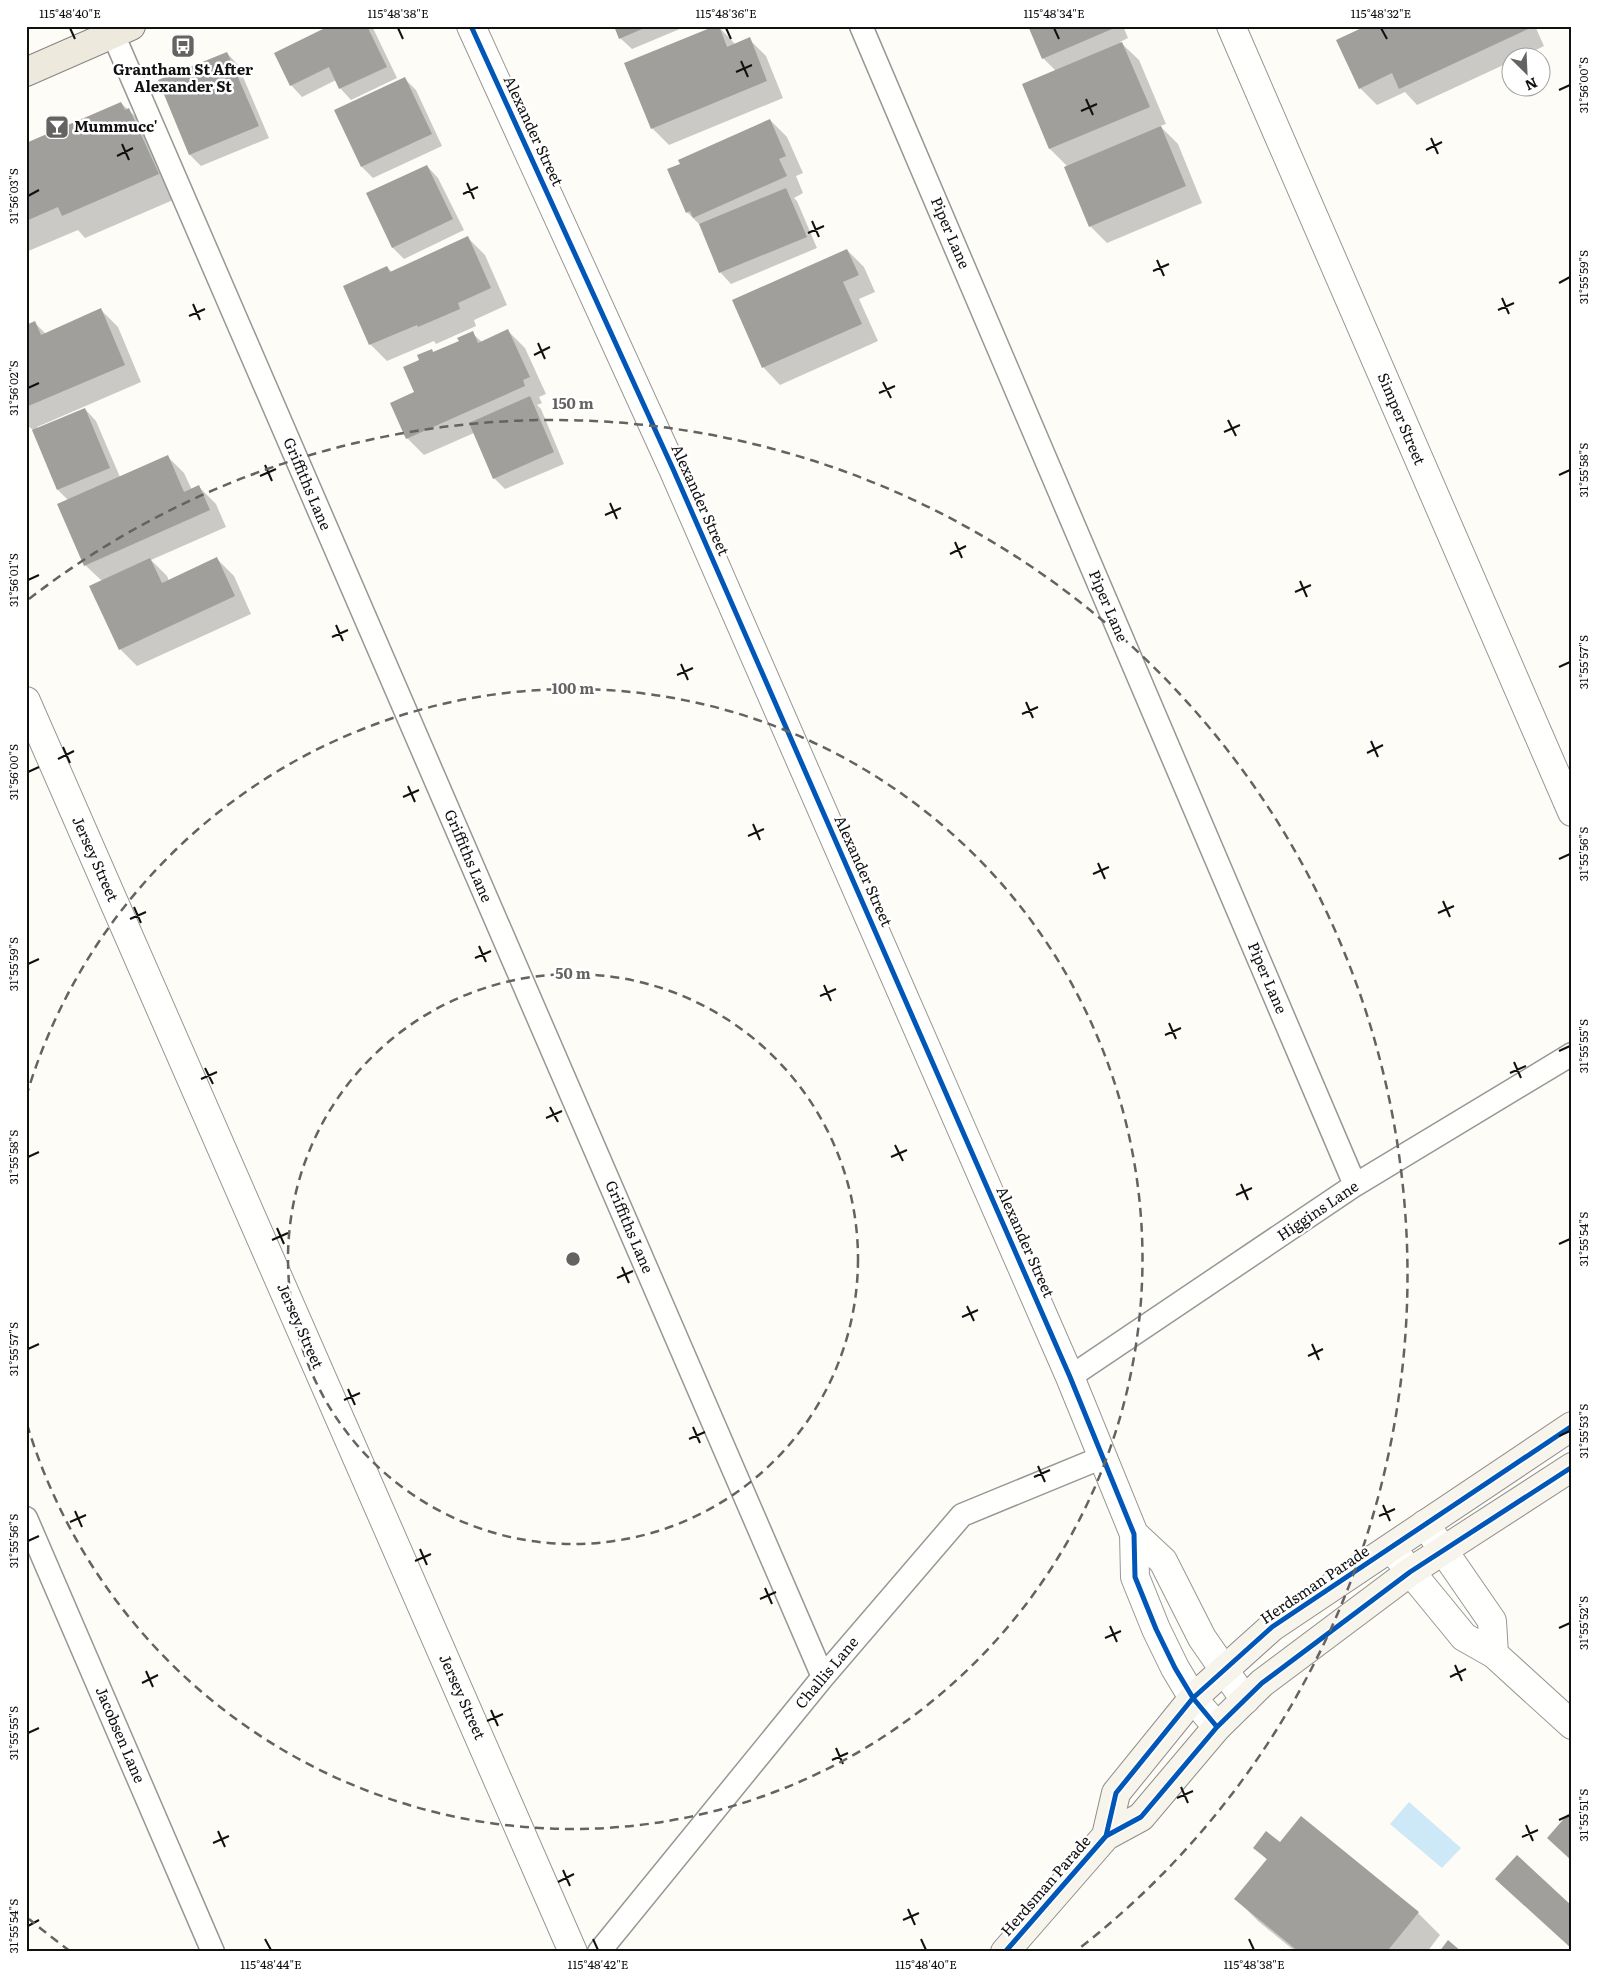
<svg xmlns="http://www.w3.org/2000/svg" width="1598" height="1978" font-family="Literata,serif">
	<rect width="100%" height="100%" fill="#fdfcf7"/>
	<!-- water -->
	<path fill="#cde8f7" d="M 1409,1802 L 1461,1848 L 1442,1868 L 1390,1824 Z"/>
	<!-- shadow -->
	<path fill="#0003" d="M 332,26 L 372,26 L 397,78 L 351,100 L 340,88 L 336,80 L 302,97 L 291,85 Z
		M 615,26 L 687,26 L 632,49 L 620,38 Z
		M 718,26 L 735,44 L 749,39 L 766,56 L 783,98 L 669,145 L 652,128 Z
		M 1030,26 L 1123,26 L 1128,38 L 1120,42 L 1139,60 L 1166,124 L 1160,126 L 1178,144 L 1202,203 L 1107,243 L 1090,226 L 1068,167 L 1050,149 L 1023,85 L 1056,71 L 1043,58 Z
		M 1369,26 L 1535,26 L 1544,46 L 1520,58 L 1510,58 L 1510,62 L 1417,105 L 1405,92 L 1377,105 L 1360,88 Z
		M 227,53 L 238,65 L 269,138 L 201,166 L 190,155 L 160,81 Z
		M 405,79 L 416,90 L 442,146 L 373,178 L 362,167 L 336,111 Z
		M 121,103 L 151,131 L 180,197 L 85,238 L 78,230 L 26,252 L 26,144 Z
		M 770,120 L 787,137 L 803,173 L 796,176 L 803,193 L 794,198 L 797,201 L 817,248 L 731,284 L 720,272 L 701,226 L 687,212 L 681,164 Z
		M 427,166 L 438,178 L 464,230 L 404,259 L 393,248 L 368,194 Z
		M 468,238 L 485,255 L 507,305 L 474,320 L 476,326 L 436,344 L 434,341 L 387,361 L 370,344 L 387,267 L 393,273 Z
		M 847,250 L 864,267 L 875,292 L 859,299 L 878,341 L 780,385 L 764,368 L 734,301 Z
		M 101,310 L 118,327 L 141,382 L 37,427 L 38,429 L 85,409 L 96,421 L 120,477 L 167,456 L 184,473 L 192,490 L 199,487 L 216,504 L 226,527 L 151,560 L 167,576 L 169,581 L 217,559 L 234,576 L 251,614 L 137,666 L 120,649 L 102,581 L 85,565 L 68,500 L 58,490 L 32,429 L 26,425 L 26,326 L 35,323 L 46,334 Z
		M 508,331 L 525,348 L 546,394 L 539,397 L 542,403 L 537,405 L 541,409 L 564,464 L 505,489 L 494,478 L 474,433 L 424,455 L 407,438 L 416,393 L 434,353 L 460,342 L 472,333 L 482,342 Z
		M 1280,1844 L 1418,1913 L 1440,1935 L 1427,1952 L 1296,1952 L 1258,1921 L 1236,1899 L 1267,1860 L 1255,1847 Z"/>
	<!-- building -->
	<path fill="#a19f9c" d="M 329,26 L 367,26 L 387,67 L 339,89 L 329,67 L 290,86 L 274,53 Z
		M 614,26 L 649,26 L 619,39 Z
		M 715,26 L 719,26 L 727,47 L 750,37 L 767,81 L 651,129 L 624,63 Z
		M 1028,26 L 1119,26 L 1042,59 Z
		M 1366,26 L 1527,26 L 1528,29 L 1399,89 L 1392,73 L 1359,89 L 1336,40 Z
		M 1122,42 L 1150,107 L 1049,149 L 1022,84 Z
		M 227,52 L 259,126 L 189,155 L 158,80 Z
		M 405,77 L 432,134 L 361,167 L 334,110 Z
		M 121,102 L 125,110 L 129,108 L 159,174 L 62,216 L 58,207 L 26,221 L 26,143 Z
		M 770,119 L 786,156 L 779,159 L 787,176 L 693,218 L 690,211 L 686,213 L 667,169 L 680,164 L 678,160 Z
		M 1161,126 L 1186,186 L 1089,227 L 1064,167 Z
		M 427,165 L 453,219 L 392,248 L 366,193 Z
		M 786,188 L 807,237 L 719,273 L 699,224 Z
		M 468,236 L 491,288 L 458,303 L 460,309 L 418,327 L 417,325 L 369,345 L 343,286 L 387,266 L 390,272 Z
		M 847,249 L 859,275 L 843,282 L 862,324 L 762,368 L 732,300 Z
		M 101,308 L 125,365 L 26,407 L 26,325 L 35,321 L 41,335 Z
		M 508,329 L 530,377 L 523,380 L 525,386 L 406,439 L 390,403 L 414,392 L 403,367 L 419,360 L 417,355 L 432,349 L 433,352 L 459,341 L 457,338 L 473,331 L 478,343 Z
		M 530,396 L 554,452 L 493,479 L 469,423 Z
		M 85,408 L 110,468 L 57,490 L 32,430 Z
		M 168,455 L 184,492 L 199,485 L 210,510 L 84,566 L 57,504 Z
		M 217,557 L 235,596 L 119,650 L 89,586 L 150,558 L 162,583 Z
		M 1568,1814 L 1572,1817 L 1572,1861 L 1547,1838 Z
		M 1301,1816 L 1419,1912 L 1389,1949 L 1392,1952 L 1299,1952 L 1234,1899 L 1267,1859 L 1253,1848 L 1266,1831 L 1280,1842 Z
		M 1517,1855 L 1572,1906 L 1572,1949 L 1495,1879 Z
		M 1448,1940 L 1462,1952 L 1439,1952 Z"/>
	<g fill="none" stroke-linecap="round" stroke-linejoin="round">
		<!-- lane casing -->
		<g stroke="#979795" stroke-width="25">
			<path id="lane" d="M 861,26 L 1355,1185
				M 113,34 L 823,1677
				M 1070,1377 L 1355,1185 L 1572,1054
				M 26,1518 L 213,1952
				M 599,1952 L 823,1677 L 962,1515 L 1103,1457"/>
		</g>
		<!-- street casing -->
		<g stroke="#979795" stroke-width="30">
			<path id="street" d="M 471,26 L 673,469 L 1070,1377 L 1134,1534 L 1135,1577 L 1156,1629 L 1175,1668 L 1193,1698 L 1217,1727
				M 1231,26 L 1572,812
				M 26,701 L 573,1952
				M 1425,1524 L 1492,1621 L 1494,1654
				M 1134,1534 L 1163,1561 L 1202,1638 L 1245,1700
				M 1391,1548 L 1464,1637 L 1494,1654 L 1572,1725"/>
		</g>
		<!-- secondary casing -->
		<g stroke="#8e8d8b" stroke-width="30">
			<path id="secondary" d="M 1106,1836 L 1116,1793 L 1193,1698 L 1272,1627 L 1572,1426
				M 1005,1952 L 1106,1836 L 1141,1817 L 1217,1727 L 1262,1683 L 1410,1572 L 1572,1467"/>
		</g>
		<!-- primary casing -->
		<g stroke="#858482" stroke-width="30">
			<path id="primary" d="M 26,72 L 131,26"/>
		</g>
		<!-- lane -->
		<use href="#lane" stroke="#fffffe" stroke-width="22"/>
		<!-- street -->
		<use href="#street" stroke="#fffffe" stroke-width="28"/>
		<!-- secondary -->
		<use href="#secondary" stroke="#f6f4eb" stroke-width="28"/>
		<!-- primary -->
		<use href="#primary" stroke="#ede9dc" stroke-width="28"/>
		<!-- cycleway casing -->
		<g stroke="#fff" stroke-width="8">
			<path id="cycleway" d="M 471,26 L 673,469 L 1070,1377 L 1134,1534 L 1135,1577 L 1156,1629 L 1175,1668 L 1193,1698 L 1217,1727
				M 1106,1836 L 1116,1793 L 1193,1698 L 1272,1627 L 1572,1426
				M 1005,1952 L 1106,1836 L 1141,1817 L 1217,1727 L 1262,1683 L 1410,1572 L 1572,1467"/>
		</g>
		<!-- cycleway -->
		<use href="#cycleway" stroke="#0057b8" stroke-width="5"/>
	</g>
	<!-- ticks -->
	<path fill="none" stroke="#111" stroke-width="2" d="M 70,28 L 75,39M 398,28 L 403,39M 726,28 L 731,39M 1054,28 L 1059,39M 1381,28 L 1387,39M 741,61 L 748,77M 736,72 L 752,65M 1559,90 L 1570,85M 1086,99 L 1093,115M 1081,111 L 1097,104M 1431,138 L 1438,154M 122,144 L 129,160M 1426,150 L 1442,142M 117,156 L 133,148M 467,183 L 474,199M 463,194 L 478,187M 28,196 L 39,190M 812,221 L 819,237M 808,233 L 824,226M 1157,260 L 1164,276M 1153,271 L 1169,264M 1559,283 L 1570,277M 1502,298 L 1509,314M 193,304 L 200,320M 1498,310 L 1514,303M 189,316 L 205,309M 538,343 L 545,359M 534,355 L 550,347M 883,382 L 891,398M 28,388 L 39,383M 879,393 L 895,386M 1228,420 L 1236,436M 1224,432 L 1240,425M 265,465 L 272,481M 1559,475 L 1570,470M 260,476 L 276,469M 610,503 L 617,519M 605,515 L 621,508M 955,542 L 962,558M 950,554 L 966,546M 28,580 L 39,575M 1300,581 L 1307,597M 1295,592 L 1311,585M 336,625 L 343,641M 332,637 L 348,630M 681,664 L 688,680M 1559,667 L 1570,662M 677,675 L 693,668M 1026,702 L 1033,718M 1022,714 L 1038,707M 1371,741 L 1378,757M 63,747 L 70,763M 1367,753 L 1383,745M 58,759 L 74,751M 28,772 L 39,767M 408,786 L 415,802M 403,797 L 419,790M 753,824 L 760,840M 748,836 L 764,829M 1559,859 L 1570,854M 1098,863 L 1105,879M 1093,874 L 1109,867M 1443,901 L 1450,917M 134,907 L 141,923M 1438,913 L 1454,906M 130,919 L 146,912M 479,946 L 486,962M 475,958 L 491,951M 28,964 L 39,959M 824,985 L 831,1001M 820,996 L 836,989M 1169,1023 L 1176,1039M 1165,1035 L 1181,1028M 1559,1051 L 1570,1046M 1514,1062 L 1521,1078M 205,1068 L 213,1084M 1510,1073 L 1526,1066M 201,1079 L 217,1072M 550,1107 L 558,1122M 546,1118 L 562,1111M 895,1145 L 903,1161M 28,1157 L 39,1152M 891,1157 L 907,1150M 1241,1184 L 1248,1200M 1236,1195 L 1252,1188M 277,1228 L 284,1244M 272,1240 L 288,1233M 1559,1244 L 1570,1239M 622,1267 L 629,1283M 617,1278 L 633,1271M 967,1306 L 974,1321M 962,1317 L 978,1310M 1312,1344 L 1319,1360M 28,1349 L 39,1344M 1308,1356 L 1323,1349M 348,1389 L 355,1405M 344,1400 L 360,1393M 693,1427 L 700,1443M 1559,1436 L 1570,1431M 689,1439 L 705,1432M 1038,1466 L 1045,1482M 1034,1477 L 1050,1470M 1383,1505 L 1390,1521M 75,1511 L 82,1527M 1379,1516 L 1395,1509M 70,1522 L 86,1515M 28,1541 L 39,1536M 420,1549 L 427,1565M 415,1561 L 431,1554M 765,1588 L 772,1604M 760,1599 L 776,1592M 1110,1626 L 1117,1642M 1559,1628 L 1570,1623M 1105,1638 L 1121,1631M 1455,1665 L 1462,1681M 146,1671 L 153,1687M 1450,1677 L 1466,1669M 142,1683 L 158,1675M 491,1710 L 498,1726M 487,1721 L 503,1714M 28,1733 L 39,1728M 836,1748 L 843,1764M 832,1760 L 848,1753M 1181,1787 L 1188,1803M 1177,1798 L 1193,1791M 1559,1820 L 1570,1815M 1526,1825 L 1533,1841M 218,1831 L 225,1847M 1522,1837 L 1538,1830M 213,1843 L 229,1836M 563,1870 L 570,1886M 558,1882 L 574,1874M 908,1909 L 915,1925M 903,1920 L 919,1913M 28,1926 L 39,1920M 265,1939 L 271,1950M 593,1939 L 598,1950M 921,1939 L 926,1950M 1249,1939 L 1254,1950"/>
	<!-- distance rings -->
	<g fill="none" stroke="#646362" stroke-width="2.5" stroke-dasharray="9 6">
		<circle cx="573" cy="1259" r="285"/>
		<path d="M26 1097A570 570 0 1 1 26 1421"/>
		<path d="M70 1951A855 855 0 0 1 29 1919M29 599A855 855 0 1 1 1076 1951"/>
	</g>
	<!-- icons -->
	<defs>
		<g id="bus-square" transform="scale(1.25)"><rect x="-9" y="-9" width="18" height="18" rx="4" fill="#646362" stroke="#fff"/><path d="M-5-6H5V4H4V6H2V4H-2V6H-4V4H-5ZM-3.5-4V0h7V-4ZM-3.5 1.2v1.5H-2V1.2ZM2 1.2v1.5H3.5V1.2Z" fill="#fff"/></g>
		<g id="bar-square" transform="scale(1.25)"><rect x="-9" y="-9" width="18" height="18" rx="4" fill="#646362" stroke="#fff"/><path d="M-6-5H6L.8 .8V4.5H3.5V6h-7V4.5H-.8V.8Z" fill="#fff"/></g>
	</defs>
	<g fill-rule="evenodd">
		<use href="#bus-square" x="183" y="46"/>
		<use href="#bar-square" x="57" y="127"/>
	</g>
	<g text-anchor="middle" stroke-width="5" stroke-linejoin="round" paint-order="stroke">
		<!-- poi labels -->
		<g font-size="15" font-weight="bold" fill="#111" stroke="#fff">
			<text x="183" y="75">Grantham St After<tspan x="183" dy="17">Alexander St</tspan></text>
			<text x="74" y="132" text-anchor="start">Mummucc'</text>
		</g>
		<!-- street labels -->
		<g font-size="15" fill="#111" stroke="#fff">
			<text transform="translate(533 131) rotate(65)" y="5">Alexander Street</text>
			<text transform="translate(950 233) rotate(67)" y="5">Piper Lane</text>
			<text transform="translate(1401 419) rotate(67)" y="5">Simper Street</text>
			<text transform="translate(307 484) rotate(67)" y="5">Griffiths Lane</text>
			<text transform="translate(700 500) rotate(66)" y="5">Alexander Street</text>
			<text transform="translate(1108 606) rotate(67)" y="5">Piper Lane</text>
			<text transform="translate(468 856) rotate(67)" y="5">Griffiths Lane</text>
			<text transform="translate(95 859) rotate(66)" y="5">Jersey Street</text>
			<text transform="translate(863 871) rotate(66)" y="5">Alexander Street</text>
			<text transform="translate(1267 978) rotate(67)" y="5">Piper Lane</text>
			<text transform="translate(1318 1211) rotate(-34)" y="5">Higgins Lane</text>
			<text transform="translate(629 1227) rotate(67)" y="5">Griffiths Lane</text>
			<text transform="translate(1025 1242) rotate(66)" y="5">Alexander Street</text>
			<text transform="translate(300 1326) rotate(66)" y="5">Jersey Street</text>
			<text transform="translate(1315 1585) rotate(-34)" y="5">Herdsman Parade</text>
			<text transform="translate(827 1673) rotate(-50)" y="5">Challis Lane</text>
			<text transform="translate(462 1697) rotate(66)" y="5">Jersey Street</text>
			<text transform="translate(120 1735) rotate(67)" y="5">Jacobsen Lane</text>
			<text transform="translate(1046 1886) rotate(-49)" y="5">Herdsman Parade</text>
		</g>
	</g>
	<circle cx="573" cy="1259" r="8" fill="#646362" stroke="#fff" stroke-width="2.5"/>
	<g font-size="15" text-anchor="middle" font-weight="bold" fill="#646362" stroke="#fff" stroke-width="5" stroke-linejoin="round" paint-order="stroke">
		<text x="573" y="409">150 m</text>
		<text x="573" y="694">100 m</text>
		<text x="573" y="979">50 m</text>
	</g>
	<!-- border -->
	<rect width="1598" height="1978" fill="none" stroke="#ffffff" stroke-width="55"/>
	<!-- north arrow -->
	<g transform="translate(1526 72) rotate(156)"><circle r="24" fill="#ffffff" stroke="#a0a0a0"/>
	<path d="M0-4L9 19L0 12L-9 19Z" fill="#646362"/>
	<text y="-8" font-size="14" font-weight="bold" text-anchor="middle" fill="#111111">N</text>
	</g>
	<rect x="28" y="28" width="1542" height="1922" fill="none" stroke="#111" stroke-width="2"/>
	<g font-size="12" text-anchor="middle" fill="#111">
		<text x="70" y="18">115°48'40"E</text>
		<text x="398" y="18">115°48'38"E</text>
		<text x="726" y="18">115°48'36"E</text>
		<text x="1054" y="18">115°48'34"E</text>
		<text x="1381" y="18">115°48'32"E</text>
		<text transform="translate(1584 85) rotate(-90)" y="4">31°56'00"S</text>
		<text transform="translate(14 196) rotate(-90)" y="4">31°56'03"S</text>
		<text transform="translate(1584 277) rotate(-90)" y="4">31°55'59"S</text>
		<text transform="translate(14 388) rotate(-90)" y="4">31°56'02"S</text>
		<text transform="translate(1584 470) rotate(-90)" y="4">31°55'58"S</text>
		<text transform="translate(14 580) rotate(-90)" y="4">31°56'01"S</text>
		<text transform="translate(1584 662) rotate(-90)" y="4">31°55'57"S</text>
		<text transform="translate(14 772) rotate(-90)" y="4">31°56'00"S</text>
		<text transform="translate(1584 854) rotate(-90)" y="4">31°55'56"S</text>
		<text transform="translate(14 964) rotate(-90)" y="4">31°55'59"S</text>
		<text transform="translate(1584 1046) rotate(-90)" y="4">31°55'55"S</text>
		<text transform="translate(14 1157) rotate(-90)" y="4">31°55'58"S</text>
		<text transform="translate(1584 1239) rotate(-90)" y="4">31°55'54"S</text>
		<text transform="translate(14 1349) rotate(-90)" y="4">31°55'57"S</text>
		<text transform="translate(1584 1431) rotate(-90)" y="4">31°55'53"S</text>
		<text transform="translate(14 1541) rotate(-90)" y="4">31°55'56"S</text>
		<text transform="translate(1584 1623) rotate(-90)" y="4">31°55'52"S</text>
		<text transform="translate(14 1733) rotate(-90)" y="4">31°55'55"S</text>
		<text transform="translate(1584 1815) rotate(-90)" y="4">31°55'51"S</text>
		<text transform="translate(14 1926) rotate(-90)" y="4">31°55'54"S</text>
		<text x="271" y="1969">115°48'44"E</text>
		<text x="598" y="1969">115°48'42"E</text>
		<text x="926" y="1969">115°48'40"E</text>
		<text x="1254" y="1969">115°48'38"E</text>
	</g>
</svg>
